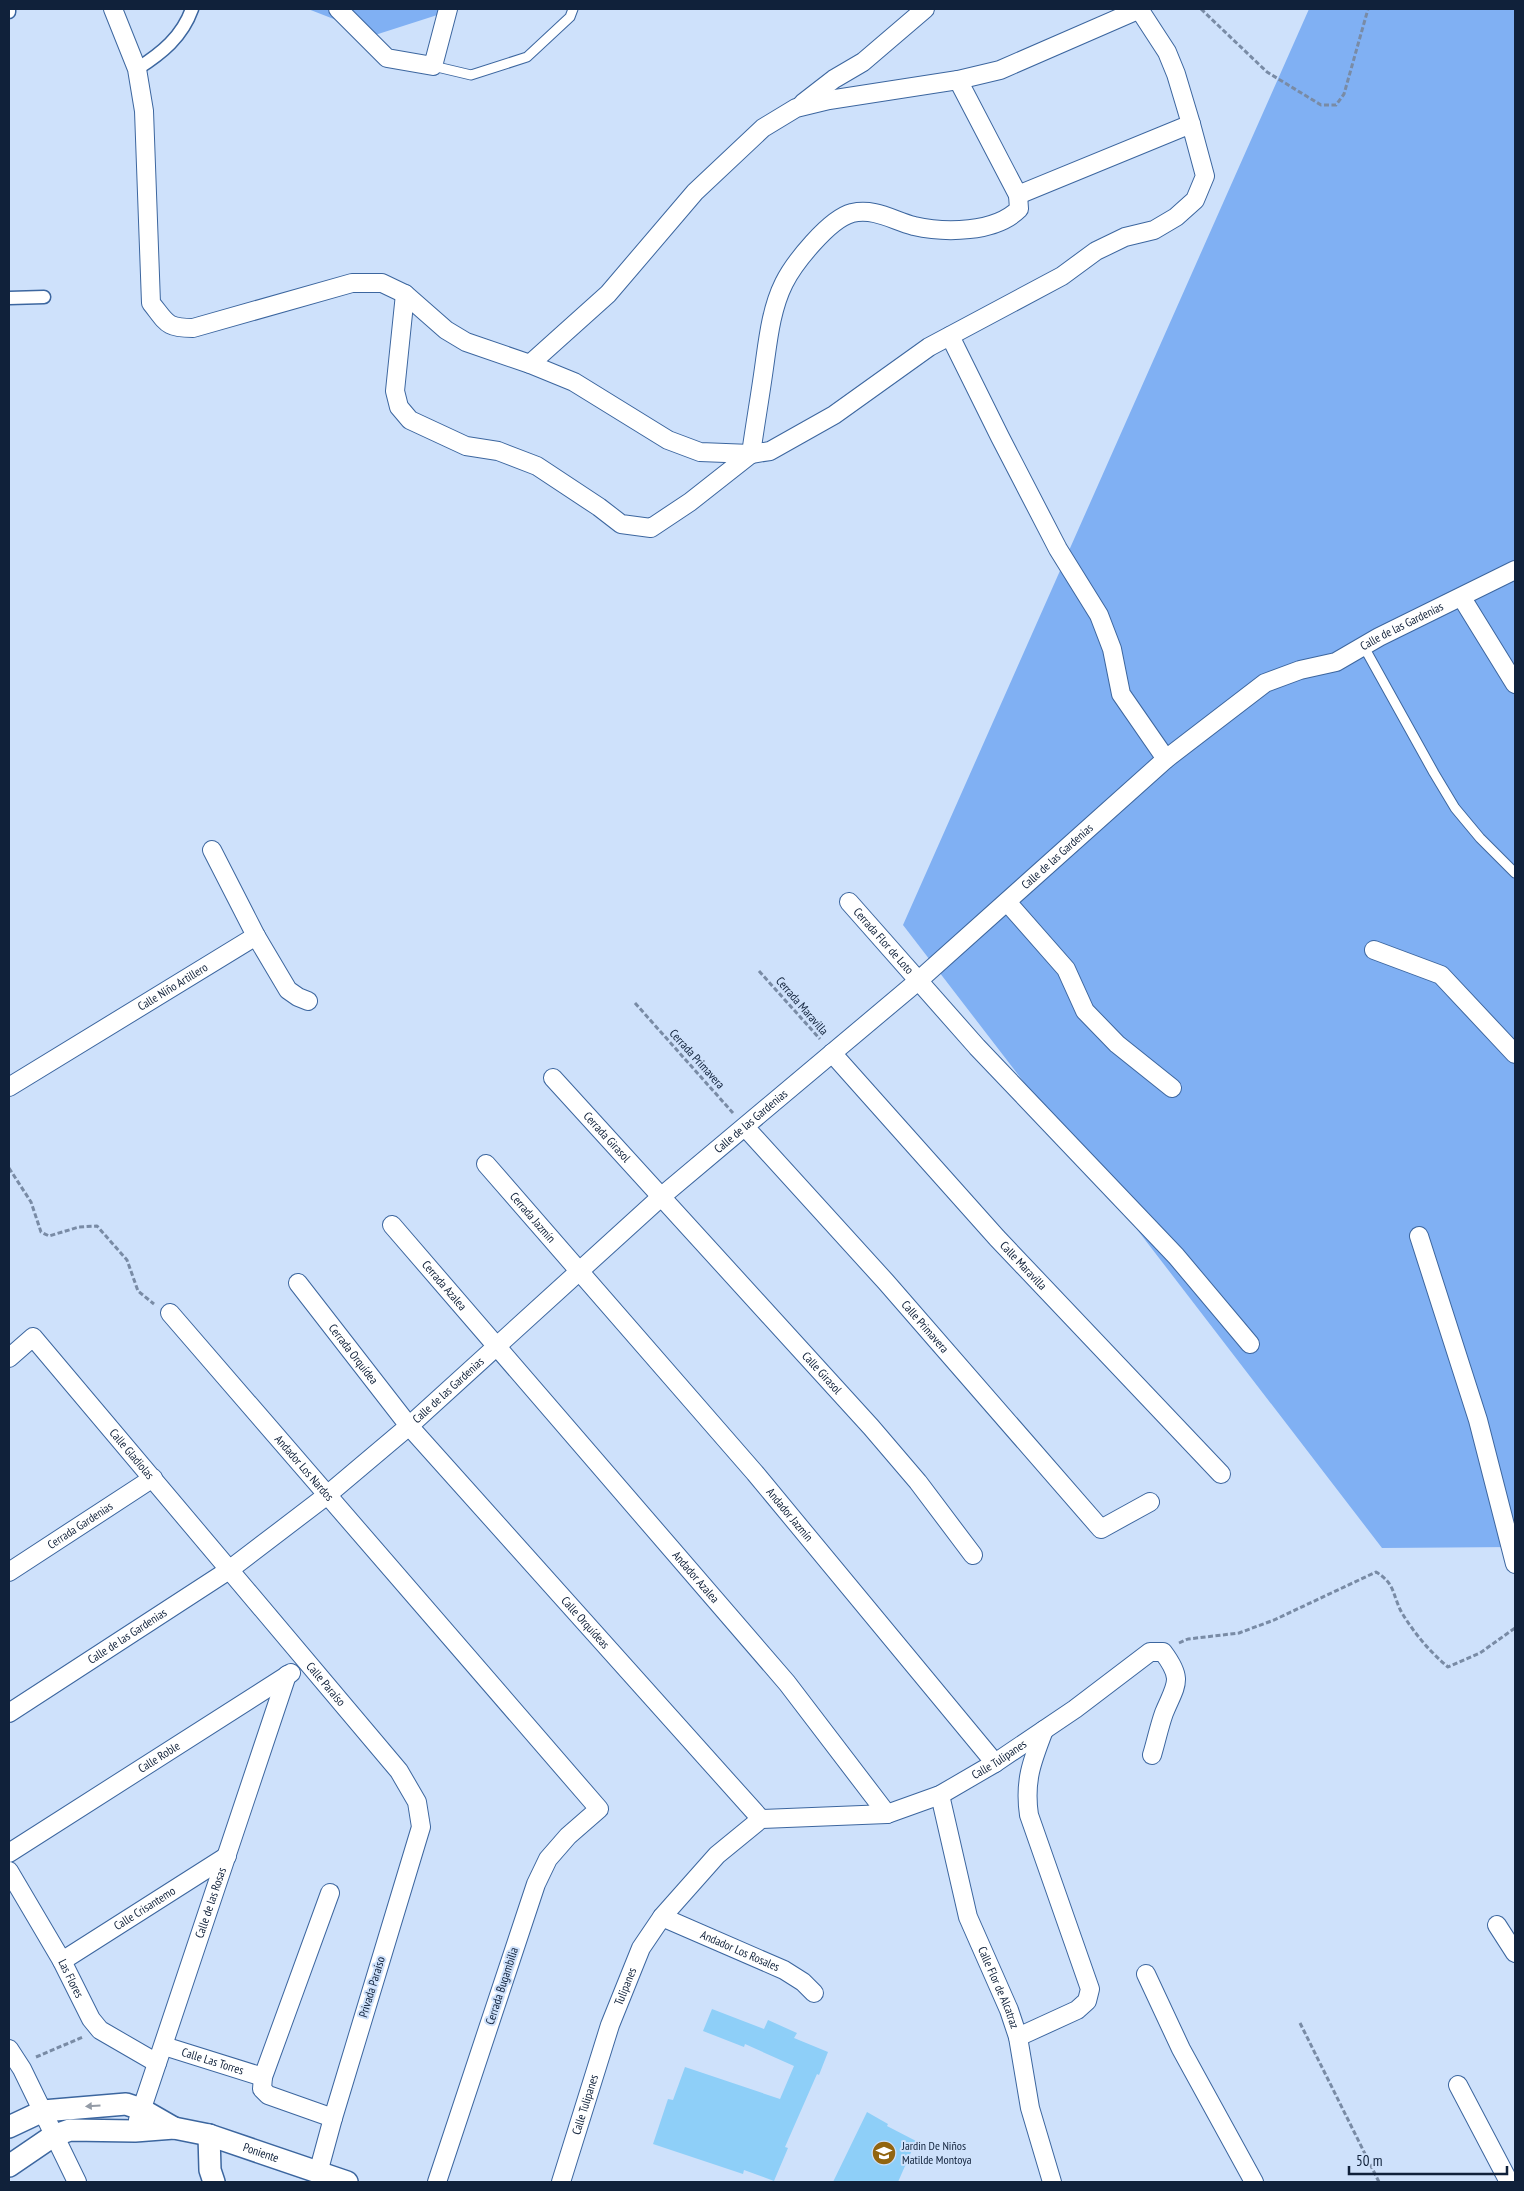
<svg xmlns="http://www.w3.org/2000/svg" width="1524" height="2191" font-family="'PT Sans Narrow',sans-serif">
	<rect width="100%" height="100%" fill="#cee1fb"/>
	<!-- forest -->
	<path fill="#80b0f3" d="M 308,9 L 456,9 L 375,35 Z
		M 1309,9 L 1515,9 L 1515,1547 L 1382,1548 L 903,925 Z"/>
	<!-- building -->
	<path fill="#8ecff8" d="M 712,2009 L 764,2029 L 768,2020 L 797,2033 L 794,2038 L 828,2052 L 819,2075 L 817,2074 L 785,2147 L 788,2148 L 774,2181 L 744,2170 L 743,2174 L 653,2144 L 668,2099 L 673,2100 L 685,2067 L 780,2099 L 794,2066 L 745,2044 L 744,2047 L 703,2031 Z
		M 867,2112 L 888,2124 L 887,2126 L 916,2141 L 898,2182 L 833,2182 Z"/>
	<g fill="none" stroke-linecap="round" stroke-linejoin="round">
		<!-- service casing -->
		<g stroke="#3c669f" stroke-width="11">
			<path id="service" d="M 433,66 L 471,75 L 527,57 L 570,17 L 573,9
				M 1364,647 L 1434,773 L 1455,808 L 1480,838 L 1515,873"/>
		</g>
		<!-- pedestrian casing -->
		<g stroke="#3c669f" stroke-width="15">
			<path id="pedestrian" d="M 9,12 L 9,9
				M 137,69 C 162,53 182,37 192,9
				M 9,298 L 44,297"/>
		</g>
		<!-- minor casing -->
		<g stroke="#3c669f" stroke-width="20">
			<g id="minor">
				<path d="M 113,9 L 137,69 L 144,111 L 151,303 C 167,323 166,328 193,328 L 352,283 L 382,283 L 405,294 L 446,330 L 466,342 L 530,364 L 574,382 L 668,440 L 700,452 L 751,454 L 770,451 L 834,415 L 929,347 L 1062,276 L 1096,251 L 1125,237 L 1154,230 L 1176,217 L 1195,200 L 1205,176 L 1191,124 L 1176,74 L 1167,52 L 1139,9"/>
				<path d="M 338,9 L 387,58 L 433,66 L 448,9"/>
				<path d="M 803,103 L 834,79 L 863,62 L 925,9"/>
				<path d="M 1018,195 L 1191,124"/>
				<path d="M 405,294 L 395,391 L 399,407 L 410,420 L 466,446 L 498,451 L 537,466 L 599,507 L 621,524 L 651,528 L 690,502 L 751,454 C 755,425 760,397 764,368 C 768,340 771,309 784,283 C 794,263 829,219 852,213 C 875,208 892,220 914,226 C 945,233 995,233 1019,209 L 1018,195 L 958,80"/>
				<path d="M 950,336 L 1000,437 L 1058,549 L 1099,615 L 1112,649 L 1121,694 L 1166,759"/>
				<path d="M 530,364 L 608,294 L 695,192 L 763,128 L 796,108 L 829,100 L 958,80 L 1000,70 L 1140,9"/>
				<path d="M 1462,598 L 1515,684"/>
				<path d="M 212,850 L 256,936 L 288,990 L 298,997 L 308,1001"/>
				<path id="s1" d="M 849,902 L 977,1047 L 1176,1256 L 1250,1344"/>
				<path d="M 1007,902 L 1066,969 L 1085,1011 L 1117,1044 L 1172,1088"/>
				<path d="M 1374,950 L 1441,975 L 1515,1054"/>
				<path id="s2" d="M 832,1053 L 997,1238 L 1221,1474"/>
				<path id="s3" d="M 553,1078 L 871,1427 L 918,1482 L 973,1555"/>
				<path id="s4" d="M 9,1087 L 256,936"/>
				<path id="s5" d="M 745,1127 L 886,1282 L 1101,1529 L 1150,1502"/>
				<path id="s6" d="M 486,1164 L 755,1473 L 995,1763"/>
				<path id="s7" d="M 392,1225 L 787,1683 L 887,1814"/>
				<path d="M 1419,1236 L 1478,1420 L 1515,1564"/>
				<path id="s8" d="M 298,1283 L 409,1426 L 761,1819"/>
				<path id="s9" d="M 170,1313 L 599,1809 L 568,1836 L 548,1859 L 536,1884 L 437,2182"/>
				<path id="s10" d="M 9,1358 L 33,1337 L 399,1771 L 417,1802 L 421,1827 L 333,2118 L 318,2173"/>
				<path id="s11" d="M 9,1572 L 153,1478"/>
				<path id="s12" d="M 9,1713 L 229,1570 L 326,1496 L 409,1426 L 662,1196 L 918,981 L 1166,759 L 1265,683 L 1300,670 L 1336,662 L 1379,637 L 1515,570"/>
				<path id="s13" d="M 940,1795 L 968,1917 L 1009,2010 L 1018,2037 L 1030,2108 L 1052,2182"/>
				<path id="s14" d="M 9,1853 L 291,1673"/>
				<path id="s15" d="M 9,1871 L 62,1961 L 91,2019 L 100,2030 L 157,2063"/>
				<path d="M 330,1893 L 263,2077 L 262,2089 L 268,2095 L 333,2118"/>
				<path id="s16" d="M 662,1917 L 784,1970 L 803,1982 L 814,1993"/>
				<path d="M 1497,1925 L 1515,1953"/>
				<path id="s17" d="M 62,1961 L 227,1856"/>
				<path d="M 1146,1974 L 1181,2049 L 1254,2182"/>
				<path d="M 1018,2037 L 1077,2010 L 1087,2001 L 1090,1989 L 1029,1815 C 1024,1781 1032,1761 1044,1730"/>
				<path id="s18" d="M 164,2046 L 263,2077"/>
				<path d="M 9,2049 L 22,2069 L 77,2182"/>
				<path d="M 1458,2085 L 1509,2182"/>
				<path id="s19" d="M 138,2120 L 287,1675"/>
				<path id="s20" d="M 561,2182 L 610,2025 L 641,1948 L 662,1917 L 717,1855 L 761,1819 L 887,1814 L 940,1795 L 995,1763 L 1075,1709 L 1150,1652 L 1163,1652 C 1184,1680 1176,1684 1164,1713 C 1159,1727 1156,1742 1152,1755"/>
			</g>
		</g>
		<!-- tertiary casing -->
		<g stroke="#3c669f" stroke-width="24">
			<g id="tertiary">
				<path d="M 9,2127 L 43,2111 L 126,2104 L 141,2109 L 174,2128"/>
				<path d="M 209,2135 L 210,2170 L 214,2182"/>
				<path id="s21" d="M 9,2166 L 53,2136 L 70,2130 L 135,2131 L 174,2128 L 209,2135 L 347,2182"/>
			</g>
		</g>
		<!-- path -->
		<path stroke="#798ba5" stroke-width="3" stroke-dasharray="5 2.5" stroke-linecap="butt" d="M 1201,9 L 1267,72 L 1321,105 L 1336,105 L 1344,94 L 1368,9
			M 759,971 L 820,1039
			M 635,1003 L 733,1113
			M 9,1168 L 31,1202 L 41,1232 L 49,1236 L 79,1227 L 97,1226 L 127,1260 L 138,1291 L 154,1304
			M 1179,1643 L 1188,1639 L 1239,1633 L 1274,1620 L 1376,1572 C 1396,1584 1392,1595 1402,1613 C 1414,1633 1430,1652 1448,1667 L 1480,1653 L 1515,1628
			M 1300,2023 L 1379,2182
			M 36,2057 L 83,2037"/>
		<!-- service -->
		<use href="#service" stroke="#fff" stroke-width="9"/>
		<!-- pedestrian -->
		<use href="#pedestrian" stroke="#fff" stroke-width="12"/>
		<!-- minor -->
		<use href="#minor" stroke="#fff" stroke-width="18"/>
		<!-- tertiary -->
		<use href="#tertiary" stroke="#fff" stroke-width="21"/>
	</g>
	<!-- one-way arrows -->
	<defs><path id="oneway-solid" d="M-6-.8H1V-3.2L6.5 0L1 3.2V.8H-6Z" transform="scale(1.25)"/></defs>
	<use fill="#939ba6" href="#oneway-solid" transform="translate(93 2106) rotate(177)"/>
	<!-- icons -->
	<defs>
		<g id="school-disc" transform="scale(1.25)"><circle r="9.5" fill="#926510" stroke="#cee1fb"/><path d="M0-5L7-2L0 1L-7-2ZM-4 1L0 2.5L4 1V4Q0 6-4 4Z" fill="#fff"/></g>
	</defs>
	<g fill-rule="evenodd">
		<use href="#school-disc" x="884" y="2153"/>
	</g>
	<g text-anchor="middle" stroke-width="4" stroke-linejoin="round" paint-order="stroke">
		<!-- street labels -->
		<g font-size="12" fill="#10213a" stroke="#cee1fb">
			<text dy="4" stroke="none"><textPath href="#s12" startOffset="1776">Calle de las Gardenias</textPath></text>
			<text dy="4" stroke="none"><textPath href="#s12" startOffset="1356">Calle de las Gardenias</textPath></text>
			<text dy="4" stroke="none"><textPath href="#s1" startOffset="52">Cerrada Flor de Loto</textPath></text>
			<text dy="4" stroke="none"><textPath href="#s4" startOffset="192">Calle Niño Artillero</textPath></text>
			<text transform="translate(802 1006) rotate(49)" y="4">Cerrada Maravilla</text>
			<text transform="translate(697 1059) rotate(48)" y="4">Cerrada Primavera</text>
			<text dy="4" stroke="none"><textPath href="#s12" startOffset="951">Calle de las Gardenias</textPath></text>
			<text dy="4" stroke="none"><textPath href="#s3" startOffset="80">Cerrada Girasol</textPath></text>
			<text dy="4" stroke="none"><textPath href="#s6" startOffset="71">Cerrada Jazmín</textPath></text>
			<text dy="4" stroke="none"><textPath href="#s2" startOffset="286">Calle Maravilla</textPath></text>
			<text dy="4" stroke="none"><textPath href="#s7" startOffset="80">Cerrada Azalea</textPath></text>
			<text dy="4" stroke="none"><textPath href="#s5" startOffset="269">Calle Primavera</textPath></text>
			<text dy="4" stroke="none"><textPath href="#s8" startOffset="90">Cerrada Orquídea</textPath></text>
			<text dy="4" stroke="none"><textPath href="#s3" startOffset="399">Calle Girasol</textPath></text>
			<text dy="4" stroke="none"><textPath href="#s12" startOffset="546">Calle de las Gardenias</textPath></text>
			<text dy="4" stroke="none"><textPath href="#s10" startOffset="185">Calle Gladiolas</textPath></text>
			<text dy="4" stroke="none"><textPath href="#s9" startOffset="205">Andador Los Nardos</textPath></text>
			<text dy="4" stroke="none"><textPath href="#s6" startOffset="464">Andador Jazmín</textPath></text>
			<text dy="4" stroke="none"><textPath href="#s11" startOffset="85">Cerrada Gardenias</textPath></text>
			<text dy="4" stroke="none"><textPath href="#s7" startOffset="465">Andador Azalea</textPath></text>
			<text dy="4" stroke="none"><textPath href="#s8" startOffset="445">Calle Orquídeas</textPath></text>
			<text dy="4" stroke="none"><textPath href="#s12" startOffset="141">Calle de las Gardenias</textPath></text>
			<text dy="4" stroke="none"><textPath href="#s10" startOffset="486">Calle Paraíso</textPath></text>
			<text dy="4" stroke="none"><textPath href="#s14" startOffset="178">Calle Roble</textPath></text>
			<text dy="4" stroke="none"><textPath href="#s20" startOffset="676">Calle Tulipanes</textPath></text>
			<text dy="4" stroke="none"><textPath href="#s19" startOffset="229">Calle de las Rosas</textPath></text>
			<text dy="4" stroke="none"><textPath href="#s17" startOffset="98">Calle Crisantemo</textPath></text>
			<text dy="4" stroke="none"><textPath href="#s16" startOffset="85">Andador Los Rosales</textPath></text>
			<text dy="4" stroke="none"><textPath href="#s15" startOffset="124">Las Flores</textPath></text>
			<text transform="translate(502 1986) rotate(-72)" y="4">Cerrada Bugambilia</text>
			<text transform="translate(372 1987) rotate(-73)" y="4">Privada Paraíso</text>
			<text dy="4" stroke="none"><textPath href="#s20" startOffset="206">Tulipanes</textPath></text>
			<text dy="4" stroke="none"><textPath href="#s13" startOffset="202">Calle Flor de Alcatraz</textPath></text>
			<text dy="4" stroke="none"><textPath href="#s18" startOffset="51">Calle Las Torres</textPath></text>
			<text dy="4" stroke="none"><textPath href="#s20" startOffset="81">Calle Tulipanes</textPath></text>
			<text dy="4" stroke="none"><textPath href="#s21" startOffset="266">Poniente</textPath></text>
		</g>
		<!-- poi labels -->
		<g font-size="12" fill="#10213a" stroke="#cee1fb" text-anchor="start">
			<text x="902" y="2150">Jardin De Niños<tspan x="902" dy="14">Matilde Montoya</tspan></text>
		</g>
	</g>
	<!-- border -->
	<rect width="1524" height="2191" fill="none" stroke="#10213a" stroke-width="20"/>
	<!-- scale -->
	<path d="M1349 2166v8h158v-8" fill="none" stroke="#10213a" stroke-width="2.5"/>
	<text x="1356" y="2166" font-size="15" fill="#10213a" stroke="#cee1fb" stroke-width="4" paint-order="stroke">50 m</text>
</svg>
